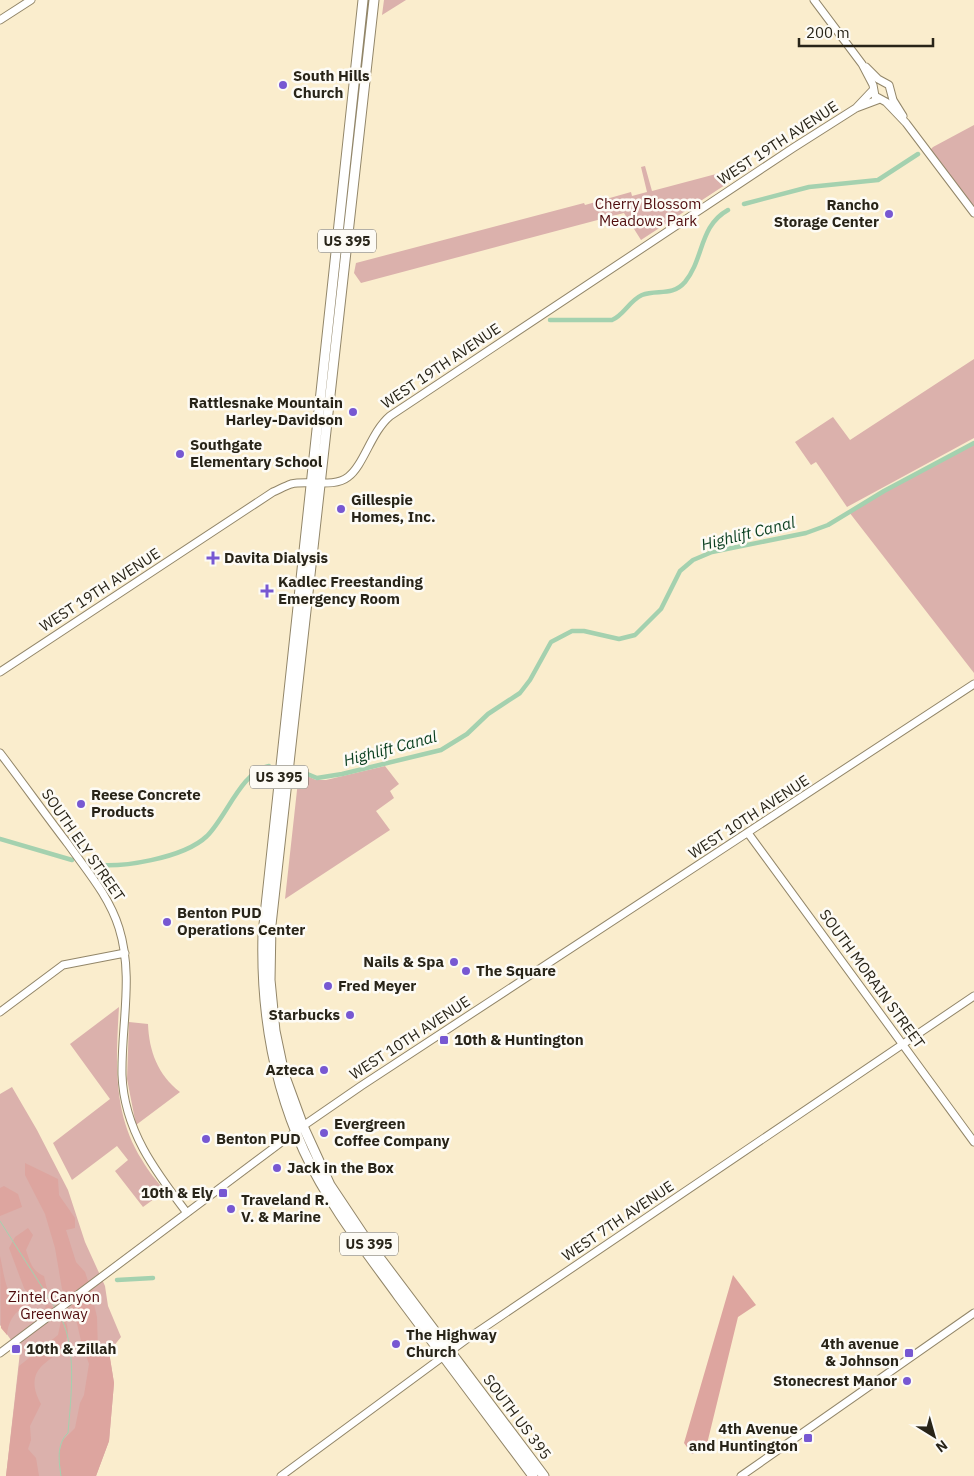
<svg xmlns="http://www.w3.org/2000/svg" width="974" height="1476" font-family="'IBM Plex Sans',sans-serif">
	<rect width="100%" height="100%" fill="#faedcd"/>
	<!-- green -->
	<path fill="#dbb1ac" d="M 384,0 L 406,0 L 382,15 Z
		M 974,125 L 974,213 L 928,152 L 933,147 Z
		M 750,165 L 751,168 L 641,240 L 624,213 L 361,283 L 354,273 L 356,263 L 584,203 L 585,205 L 631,192 L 632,196 L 647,192 L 641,167 L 645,166 L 652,191 Z
		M 974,359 L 974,438 L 847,507 L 816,462 L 811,465 L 795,442 L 833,417 L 850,440 Z
		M 974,442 L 974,673 L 849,512 Z
		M 385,766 L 399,784 L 390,791 L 394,798 L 376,811 L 390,830 L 285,899 L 299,772 L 316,780 L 326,780 Z
		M 119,1007 C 116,1060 112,1113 142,1160 C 148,1171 157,1181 165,1191 L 143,1207 L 115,1171 L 128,1160 L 117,1146 L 72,1180 L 53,1143 L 110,1099 L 70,1044 Z
		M 129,1022 L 148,1024 C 149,1051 158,1075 180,1092 L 136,1125 L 127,1079 Z
		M 12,1087 L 37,1130 L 68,1190 L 85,1242 L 105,1286 L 108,1306 L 121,1337 L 109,1352 L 114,1383 L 109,1441 L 96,1476 L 6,1476 L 20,1352 L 0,1325 L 0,1094 Z"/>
	<!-- forest -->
	<path fill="#dda59f" d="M 25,1163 L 58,1179 L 59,1195 L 75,1218 L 75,1228 L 66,1230 L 76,1262 L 85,1272 L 89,1284 L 98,1297 L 94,1304 L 97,1317 L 98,1351 L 109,1352 L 114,1383 L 109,1441 L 96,1476 L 61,1476 L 59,1453 L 63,1440 L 75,1428 L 80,1403 L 84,1395 L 89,1364 L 81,1341 L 74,1310 L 62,1289 L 55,1248 L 45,1214 L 25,1175 Z
		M 4,1186 L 18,1194 L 22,1207 L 0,1216 L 0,1188 Z
		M 28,1228 L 33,1235 L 26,1250 C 30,1262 32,1271 44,1276 L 47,1289 L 44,1294 L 46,1304 C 63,1309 73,1326 65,1343 C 59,1358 39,1361 35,1378 C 33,1387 37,1397 41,1404 L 30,1426 L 31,1440 L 28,1449 L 36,1458 L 39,1476 L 6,1476 L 19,1366 L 58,1335 L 61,1321 L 56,1315 L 45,1308 L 46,1304 C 24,1302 9,1313 7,1335 L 1,1328 L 0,1256 C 4,1273 5,1293 18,1305 L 28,1301 L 30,1296 L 24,1288 L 9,1248 L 15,1237 Z
		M 733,1275 L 756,1305 L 738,1317 L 706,1448 L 692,1454 L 684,1443 Z"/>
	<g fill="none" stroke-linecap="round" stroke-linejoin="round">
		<!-- stream -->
		<path stroke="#a4d1af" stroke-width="1" d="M 0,1221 L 56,1309
			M 58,1312 C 78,1345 71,1396 68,1433 C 56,1444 59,1462 61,1476"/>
		<!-- canal -->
		<path stroke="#a4d1af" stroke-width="4.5" d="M 744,204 L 809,187 L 878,180 L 918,154
			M 550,320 L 612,320 C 624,315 629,301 642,295 C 657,289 672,297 685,282 C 704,259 699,226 728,210
			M 300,771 L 317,778 L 342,774 L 441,750 L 467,734 L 488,714 L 520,693 L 530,680 L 551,642 L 572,631 L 584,631 L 619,639 L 635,635 L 661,609 L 680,571 L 693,560 L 712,552 L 806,533 L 828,525 L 884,491 L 974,443
			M 0,839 L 72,860
			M 90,864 C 120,869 184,858 207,836 C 227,816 241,772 269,766
			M 117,1280 L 153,1278"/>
		<!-- secondary casing -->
		<g stroke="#928669" stroke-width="9">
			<path id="secondary" d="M 814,0 L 862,64 L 873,85 L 875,96 L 886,102 L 906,123 L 974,213
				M 0,20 L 31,0
				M 866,67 L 878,79 L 889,85 L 893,100 L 903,116
				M 856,108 L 873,90
				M 0,672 L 273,492 C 278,490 285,486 291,484 C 308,480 334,488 348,477 C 364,465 371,432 390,416 L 793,148 L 856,108 L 880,99
				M 0,753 C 23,783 45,814 68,844 C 87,871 109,896 119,928 C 134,976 121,1026 122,1075 C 124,1130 155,1171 187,1213
				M 748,833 L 974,1142
				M 0,1012 L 63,965 L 125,953
				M 0,1353 L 303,1126 L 361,1086 L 974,684
				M 281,1476 L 467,1339 L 974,996
				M 741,1476 L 974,1313"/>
		</g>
		<!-- highway casing -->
		<g stroke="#928669" stroke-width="11">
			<path id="highway" d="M 363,0 L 263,934 C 261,1008 273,1083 304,1151 C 329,1205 365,1250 399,1297 C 444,1357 488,1416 533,1476
				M 374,0 L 271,925 L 270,980 L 275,1031 L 284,1074 L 303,1126 L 330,1185 L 370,1245 L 544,1476"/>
		</g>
		<!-- secondary -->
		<use href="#secondary" stroke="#fff" stroke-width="7"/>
		<!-- highway -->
		<use href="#highway" stroke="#fff" stroke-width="9"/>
	</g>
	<!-- markers -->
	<g fill="#7758d2" stroke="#fdfbf5" stroke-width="2">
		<circle cx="283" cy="85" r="5"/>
		<circle cx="889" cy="214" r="5"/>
		<circle cx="353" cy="412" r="5"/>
		<circle cx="180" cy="454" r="5"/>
		<circle cx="341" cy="509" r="5"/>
		<path d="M210.5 550.5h5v5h5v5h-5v5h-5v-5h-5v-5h5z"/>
		<path d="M264.5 583.5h5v5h5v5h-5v5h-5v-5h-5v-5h5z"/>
		<circle cx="81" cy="804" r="5"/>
		<circle cx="167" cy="922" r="5"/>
		<circle cx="454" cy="962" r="5"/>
		<circle cx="466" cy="971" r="5"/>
		<circle cx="328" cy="986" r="5"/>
		<circle cx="350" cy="1015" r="5"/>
		<rect x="439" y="1035" width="10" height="10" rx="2.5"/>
		<circle cx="324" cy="1070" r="5"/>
		<circle cx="324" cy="1133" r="5"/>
		<circle cx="206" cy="1139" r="5"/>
		<circle cx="277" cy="1168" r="5"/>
		<rect x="218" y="1188" width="10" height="10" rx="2.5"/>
		<circle cx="231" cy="1209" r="5"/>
		<circle cx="396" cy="1344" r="5"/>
		<rect x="11" y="1344" width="10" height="10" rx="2.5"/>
		<rect x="904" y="1348" width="10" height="10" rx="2.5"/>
		<circle cx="907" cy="1381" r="5"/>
		<rect x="803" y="1433" width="10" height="10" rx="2.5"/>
	</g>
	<g text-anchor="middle" stroke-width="5" stroke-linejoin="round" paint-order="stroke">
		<!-- shield labels -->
		<g fill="#fdfbf5" stroke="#68645a" stroke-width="1">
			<rect x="318" y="229.5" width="58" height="23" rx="4"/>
			<rect x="250" y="765.5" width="58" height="23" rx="4"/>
			<rect x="340" y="1232.5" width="58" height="23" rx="4"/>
		</g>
		<g font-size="14" font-weight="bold" fill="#282418">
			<text x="347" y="246">US 395</text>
			<text x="279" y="782">US 395</text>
			<text x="369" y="1249">US 395</text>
		</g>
		<!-- poi labels -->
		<g font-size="15" font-weight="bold" fill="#282418" stroke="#fdfbf5" text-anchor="start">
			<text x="293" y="81">South Hills<tspan x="293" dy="17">Church</tspan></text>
			<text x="879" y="210" text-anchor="end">Rancho<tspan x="879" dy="17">Storage Center</tspan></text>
			<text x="343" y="408" text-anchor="end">Rattlesnake Mountain<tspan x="343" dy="17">Harley-Davidson</tspan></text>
			<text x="190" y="450">Southgate<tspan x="190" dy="17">Elementary School</tspan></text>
			<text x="351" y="505">Gillespie<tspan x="351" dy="17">Homes, Inc.</tspan></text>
			<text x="224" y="563">Davita Dialysis</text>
			<text x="278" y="587">Kadlec Freestanding<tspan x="278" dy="17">Emergency Room</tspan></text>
			<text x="91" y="800">Reese Concrete<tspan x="91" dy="17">Products</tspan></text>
			<text x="177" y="918">Benton PUD<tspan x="177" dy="17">Operations Center</tspan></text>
			<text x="444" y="967" text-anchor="end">Nails &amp; Spa</text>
			<text x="476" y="976">The Square</text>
			<text x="338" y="991">Fred Meyer</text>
			<text x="340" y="1020" text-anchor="end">Starbucks</text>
			<text x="454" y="1045">10th &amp; Huntington</text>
			<text x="314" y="1075" text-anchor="end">Azteca</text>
			<text x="334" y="1129">Evergreen<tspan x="334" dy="17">Coffee Company</tspan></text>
			<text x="216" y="1144">Benton PUD</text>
			<text x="287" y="1173">Jack in the Box</text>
			<text x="213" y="1198" text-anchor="end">10th &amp; Ely</text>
			<text x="241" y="1205">Traveland R.<tspan x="241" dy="17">V. &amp; Marine</tspan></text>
			<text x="406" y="1340">The Highway<tspan x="406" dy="17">Church</tspan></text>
			<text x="899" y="1349" text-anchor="end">4th avenue<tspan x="899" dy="17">&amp; Johnson</tspan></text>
			<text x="26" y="1354">10th &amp; Zillah</text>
			<text x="897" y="1386" text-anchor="end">Stonecrest Manor</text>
			<text x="798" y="1434" text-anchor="end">4th Avenue<tspan x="798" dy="17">and Huntington</tspan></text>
		</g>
		<!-- street labels -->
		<g font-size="15" fill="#282418" stroke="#fdfbf5">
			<text transform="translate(778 143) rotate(-33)" y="5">WEST 19TH AVENUE</text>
			<text transform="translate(441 366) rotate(-34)" y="5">WEST 19TH AVENUE</text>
			<text transform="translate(100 590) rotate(-33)" y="5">WEST 19TH AVENUE</text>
			<text transform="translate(749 817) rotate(-33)" y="5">WEST 10TH AVENUE</text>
			<text transform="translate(83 845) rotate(55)" y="5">SOUTH ELY STREET</text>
			<text transform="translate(872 979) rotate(54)" y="5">SOUTH MORAIN STREET</text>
			<text transform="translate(410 1038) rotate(-33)" y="5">WEST 10TH AVENUE</text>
			<text transform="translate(618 1221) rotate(-34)" y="5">WEST 7TH AVENUE</text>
			<text transform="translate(517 1417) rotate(53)" y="5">SOUTH US 395</text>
		</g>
		<!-- park labels -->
		<g font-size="15" fill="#4f0c0d" stroke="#fdfbf5">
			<text x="648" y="209">Cherry Blossom<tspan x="648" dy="17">Meadows Park</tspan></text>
			<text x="54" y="1302">Zintel Canyon<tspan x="54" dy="17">Greenway</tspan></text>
		</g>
		<!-- water labels -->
		<g font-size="16" font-style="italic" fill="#0a3f20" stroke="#fdfbf5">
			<text transform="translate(748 533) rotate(-14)" y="6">Highlift Canal</text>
			<text transform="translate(390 748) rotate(-15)" y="6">Highlift Canal</text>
		</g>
	</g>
	<!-- north arrow -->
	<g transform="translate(934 1436) rotate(143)" stroke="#fdfbf5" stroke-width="4" paint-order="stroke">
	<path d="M0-4L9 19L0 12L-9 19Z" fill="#282418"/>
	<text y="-8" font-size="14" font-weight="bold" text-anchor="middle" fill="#282418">N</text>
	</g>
	<!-- scale -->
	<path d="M799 38v8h134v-8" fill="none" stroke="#282418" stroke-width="2.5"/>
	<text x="806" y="38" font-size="15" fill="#282418" stroke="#fdfbf5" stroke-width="4" paint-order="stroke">200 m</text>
</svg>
